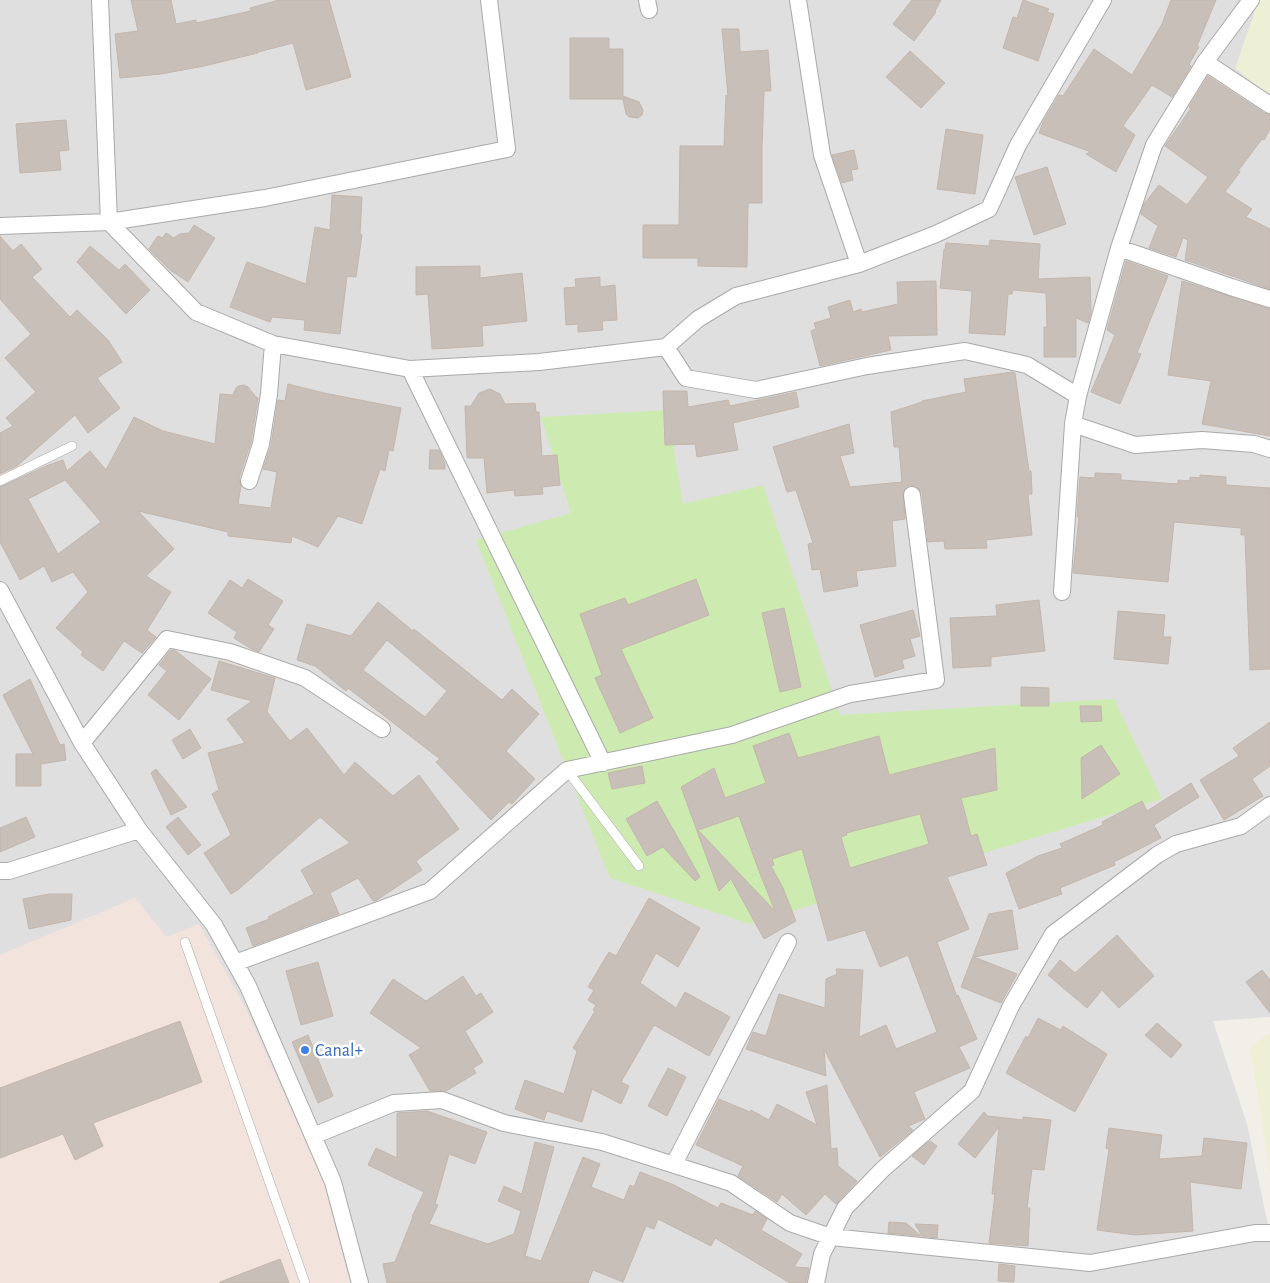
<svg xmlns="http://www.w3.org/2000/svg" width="1270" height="1283" font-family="'Alegreya Sans',sans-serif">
	<rect width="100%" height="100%" fill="#f2efe9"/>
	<!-- residential -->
	<path fill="#e0dfdf" d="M 0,0 L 1256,0 L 1247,72 L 1270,91 L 1270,1017 L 1213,1021 L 1247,1124 L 1270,1235 L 1270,1283 L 0,1283 Z"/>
	<!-- military -->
	<path fill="#f3e3dd" d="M 135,898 L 167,937 L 199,924 L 245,1007 L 324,1183 L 350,1283 L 0,1283 L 0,955 Z"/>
	<!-- farmland -->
	<path fill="#eef0d5" d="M 1259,0 L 1270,0 L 1270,97 L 1235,68 Z
		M 1270,1033 L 1270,1174 L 1250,1047 Z"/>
	<!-- grass -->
	<path fill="#cdebb0" d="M 667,410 L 683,504 L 763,485 L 840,715 L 1114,699 L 1162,799 L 750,924 L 610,878 L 476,540 L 571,513 L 541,417 Z"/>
	<!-- building -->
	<path fill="#c7bfb8" stroke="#c4b6ab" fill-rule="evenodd" d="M 131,0 L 171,0 L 176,24 L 196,20 L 196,23 L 251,11 L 250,8 L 279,0 L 329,0 L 351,77 L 306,90 L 293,43 L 258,52 L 258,53 L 204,66 L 161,74 L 120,78 L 115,34 L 138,31 Z
		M 912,0 L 941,0 L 935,11 L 936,12 L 914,41 L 893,24 Z
		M 1023,0 L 1049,9 L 1047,12 L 1054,14 L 1038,61 L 1003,48 L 1013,17 L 1017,18 Z
		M 1171,0 L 1216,0 L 1197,46 L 1199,47 L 1189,64 L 1191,66 L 1172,97 L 1152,85 L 1123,126 L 1135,135 L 1116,172 L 1086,154 L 1091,152 L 1039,133 L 1043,122 L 1059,95 L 1063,96 L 1094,49 L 1132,75 L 1162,24 Z
		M 722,29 L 739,29 L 740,52 L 768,50 L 771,91 L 764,91 L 762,147 L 762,203 L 748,203 L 747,267 L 698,266 L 698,258 L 643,258 L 643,225 L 679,225 L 680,146 L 724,146 L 726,95 L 728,96 Z
		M 570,38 L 609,38 L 609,49 L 623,49 L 623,96 L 639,102 L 643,110 L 642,115 L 638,118 L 629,117 L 626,114 L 623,99 L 570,99 Z
		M 910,51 L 945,83 L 921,108 L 886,77 Z
		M 1208,76 L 1264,113 L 1270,115 L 1270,129 L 1264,140 L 1262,139 L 1238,171 L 1240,172 L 1225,192 L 1252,209 L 1246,217 L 1270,229 L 1270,289 L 1185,260 L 1188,240 L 1183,238 L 1176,257 L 1149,248 L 1158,226 L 1141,214 L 1144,204 L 1159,185 L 1187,205 L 1208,177 L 1165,146 L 1191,108 L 1189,107 Z
		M 66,120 L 69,150 L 59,151 L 61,170 L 20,173 L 16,124 Z
		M 946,129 L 983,135 L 975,194 L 937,189 Z
		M 854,150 L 858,169 L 851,170 L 853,180 L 842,183 L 832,155 Z
		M 1047,167 L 1066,224 L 1034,235 L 1015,177 Z
		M 332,195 L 362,197 L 360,234 L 362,235 L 356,277 L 347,276 L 340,334 L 304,330 L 305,320 L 272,317 L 270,322 L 230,307 L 247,262 L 306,284 L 315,227 L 330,230 Z
		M 194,225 L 215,238 L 188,282 L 170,270 L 149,249 L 158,236 L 163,238 L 166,233 L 174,238 L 180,234 L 189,233 Z
		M 0,236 L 13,251 L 21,244 L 42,269 L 32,277 L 70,317 L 77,310 L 108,340 L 122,362 L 97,378 L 120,408 L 88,433 L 75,415 L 17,466 L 0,474 L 0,433 L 13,426 L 6,418 L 36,392 L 5,358 L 31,334 L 0,299 Z
		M 990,240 L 1040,244 L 1038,279 L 1090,277 L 1091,312 L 1088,323 L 1076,318 L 1076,357 L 1044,357 L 1044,327 L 1047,327 L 1046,293 L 1013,290 L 1012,294 L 1008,294 L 1005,335 L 969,333 L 972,291 L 940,288 L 944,249 L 945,250 L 946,243 L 989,246 Z
		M 90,246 L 119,270 L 125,264 L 150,290 L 126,314 L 77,262 Z
		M 1126,261 L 1168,276 L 1137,353 L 1141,354 L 1120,404 L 1091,392 L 1115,335 L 1107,330 Z
		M 480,266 L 480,278 L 522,273 L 527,321 L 482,326 L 483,346 L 432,349 L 428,294 L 416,295 L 416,267 Z
		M 600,277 L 600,287 L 615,285 L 617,320 L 602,321 L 603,330 L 578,332 L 578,324 L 566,325 L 564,288 L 576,287 L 575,279 Z
		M 936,281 L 937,335 L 888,336 L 891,350 L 820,366 L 811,331 L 816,329 L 814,323 L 831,318 L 828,307 L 850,300 L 853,312 L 861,309 L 862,312 L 898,304 L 897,282 Z
		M 1182,281 L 1270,309 L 1270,436 L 1202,424 L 1211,381 L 1168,375 Z
		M 1012,372 L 1015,373 L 1029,471 L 1031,471 L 1032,494 L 1028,494 L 1032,535 L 986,540 L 987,548 L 945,549 L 944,541 L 928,542 L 922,493 L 916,486 L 910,485 L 906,487 L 903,492 L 905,519 L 892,521 L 896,566 L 856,571 L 858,586 L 824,592 L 820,569 L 812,570 L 808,544 L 813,543 L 796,490 L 787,492 L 773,447 L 849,424 L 854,453 L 840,456 L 850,487 L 902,482 L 899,447 L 894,447 L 891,412 L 922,402 L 922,401 L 966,392 L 964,379 Z
		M 288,384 L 324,393 L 401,408 L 393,451 L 389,450 L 385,471 L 380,469 L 362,524 L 338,516 L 318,547 L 292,536 L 291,543 L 228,536 L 228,532 L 138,511 L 174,549 L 146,576 L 171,592 L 147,630 L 156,637 L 142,653 L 124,641 L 103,671 L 81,655 L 83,652 L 56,628 L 88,592 L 73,572 L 52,582 L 44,566 L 20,580 L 0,542 L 0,487 L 46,466 L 63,460 L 67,471 L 90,451 L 106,470 L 134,417 L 163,431 L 215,444 L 220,394 L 233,395 L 236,388 L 239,386 L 244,385 L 248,387 L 256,397 L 258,398 L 251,442 L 239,478 L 241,486 L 238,504 L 271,508 L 277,472 L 263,469 L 271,446 L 278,400 L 285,401 ZM 65,480 L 101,522 L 58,554 L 28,499 Z
		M 490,389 L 500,394 L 505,404 L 535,403 L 536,412 L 539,412 L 542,456 L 557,455 L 560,485 L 542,487 L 543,494 L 515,496 L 514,490 L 487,493 L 484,458 L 467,458 L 465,406 L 471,406 L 479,393 Z
		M 663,391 L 687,391 L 688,407 L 728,400 L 730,406 L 796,392 L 799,407 L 733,423 L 738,450 L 697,457 L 695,444 L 665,445 Z
		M 430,450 L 439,450 L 445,464 L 445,469 L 429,469 Z
		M 1095,473 L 1121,474 L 1121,480 L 1178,484 L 1178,480 L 1190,481 L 1190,477 L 1200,478 L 1200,475 L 1226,477 L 1226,485 L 1270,488 L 1270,669 L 1250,670 L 1245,535 L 1241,535 L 1241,528 L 1174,522 L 1168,582 L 1073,573 L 1079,517 L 1077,517 L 1080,477 L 1095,478 Z
		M 248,579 L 283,601 L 268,625 L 274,629 L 259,652 L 250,648 L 234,638 L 237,632 L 208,613 L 230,580 L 242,588 Z
		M 696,579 L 709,615 L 621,649 L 653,718 L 620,733 L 595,678 L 602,675 L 580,614 L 625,598 L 628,605 Z
		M 1039,600 L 1045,651 L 991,657 L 991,666 L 953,668 L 950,618 L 997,616 L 996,605 Z
		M 378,602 L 413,631 L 414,629 L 502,700 L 512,689 L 539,714 L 506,751 L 535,779 L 512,804 L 509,802 L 491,820 L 436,762 L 440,759 L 348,688 L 346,691 L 315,666 L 297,660 L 307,624 L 351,636 ZM 387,640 L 447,691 L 425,717 L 363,670 Z
		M 784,608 L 801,687 L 780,692 L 762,613 Z
		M 913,610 L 920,636 L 910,639 L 915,656 L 902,660 L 904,668 L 875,677 L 860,625 Z
		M 1118,611 L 1165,615 L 1163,637 L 1171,637 L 1168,664 L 1114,659 Z
		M 171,650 L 176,651 L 211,679 L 179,720 L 148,695 L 167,671 L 159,665 Z
		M 219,661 L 275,678 L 267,712 L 290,741 L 307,728 L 344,775 L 355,762 L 393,796 L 419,775 L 459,829 L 416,861 L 422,870 L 377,900 L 373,901 L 358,878 L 330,893 L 339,914 L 253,946 L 246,928 L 269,919 L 268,917 L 314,894 L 301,870 L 350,843 L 320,817 L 239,889 L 231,894 L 204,853 L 231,835 L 212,794 L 219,790 L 208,753 L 245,743 L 227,719 L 252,701 L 211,690 Z
		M 30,679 L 60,745 L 64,744 L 66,760 L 41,764 L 41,786 L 16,786 L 16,754 L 33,754 L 3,695 Z
		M 1021,687 L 1049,688 L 1049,706 L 1021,706 Z
		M 1080,706 L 1101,706 L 1102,721 L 1081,722 Z
		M 1270,722 L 1270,766 L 1252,779 L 1263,796 L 1224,820 L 1200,780 L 1239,756 L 1233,748 Z
		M 190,729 L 201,748 L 183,759 L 172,740 Z
		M 789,733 L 798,758 L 879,736 L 889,775 L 995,748 L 997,790 L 961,798 L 971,836 L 977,834 L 987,865 L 947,877 L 969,929 L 937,942 L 957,997 L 958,995 L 977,1039 L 959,1047 L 970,1068 L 914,1092 L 925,1119 L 908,1126 L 913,1130 L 880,1157 L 824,1049 L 826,1076 L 746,1049 L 753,1032 L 766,1036 L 779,994 L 825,1008 L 826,979 L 837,974 L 836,969 L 863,970 L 859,1037 L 886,1025 L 896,1049 L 937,1032 L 908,955 L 880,967 L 865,930 L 828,941 L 802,849 L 772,859 L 774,865 L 771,866 L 783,888 L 796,921 L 764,939 L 731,879 L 719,891 L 681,787 L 714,768 L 725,798 L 766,783 L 753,746 ZM 920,814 L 929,844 L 850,868 L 841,837 L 847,835 L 846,833 ZM 739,816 L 759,871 L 775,911 L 698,830 Z
		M 1101,745 L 1120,774 L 1082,799 L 1081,758 Z
		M 642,766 L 645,783 L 612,789 L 608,773 Z
		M 156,769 L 187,807 L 171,815 L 151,773 Z
		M 1191,783 L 1199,797 L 1154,825 L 1161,838 L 1114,862 L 1115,865 L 1060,888 L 1062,894 L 1019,909 L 1006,873 L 1038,856 L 1062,848 L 1060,844 L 1103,825 L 1102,822 L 1142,801 L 1147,811 Z
		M 657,801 L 700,877 L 695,881 L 663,847 L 647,856 L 626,819 Z
		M 26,817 L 35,837 L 0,852 L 0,828 Z
		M 178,817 L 201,845 L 188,855 L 166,827 Z
		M 49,894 L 72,894 L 71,920 L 29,929 L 23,899 Z
		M 649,898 L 700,928 L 678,967 L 656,953 L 640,983 L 676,1008 L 685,992 L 730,1017 L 709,1056 L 654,1025 L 621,1082 L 629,1086 L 621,1104 L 592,1089 L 582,1122 L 547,1111 L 544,1120 L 515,1109 L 525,1080 L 564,1094 L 577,1051 L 573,1048 L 595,1011 L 593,1010 L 596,1005 L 588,1000 L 594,990 L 588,987 L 609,952 L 616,956 Z
		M 1012,910 L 1018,949 L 974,957 L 1017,974 L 1001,1003 L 961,987 L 989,914 Z
		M 1117,935 L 1154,976 L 1119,1008 L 1102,990 L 1087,1008 L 1048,975 L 1060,960 L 1075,973 Z
		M 318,962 L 333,1016 L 301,1025 L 286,971 Z
		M 1262,970 L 1270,980 L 1270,1013 L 1246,982 Z
		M 463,976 L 476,996 L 481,993 L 493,1012 L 465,1031 L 483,1062 L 473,1068 L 476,1073 L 446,1091 L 430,1091 L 409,1055 L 421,1048 L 370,1013 L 393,979 L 426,1001 Z
		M 1038,1018 L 1061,1030 L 1063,1026 L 1107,1054 L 1075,1112 L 1006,1073 L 1026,1036 L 1028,1038 Z
		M 180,1021 L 202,1082 L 93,1123 L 103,1146 L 75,1160 L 63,1134 L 0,1158 L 0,1088 Z
		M 1157,1023 L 1182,1045 L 1171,1058 L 1145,1035 Z
		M 308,1035 L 333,1096 L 318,1103 L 292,1042 Z
		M 668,1068 L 686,1077 L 667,1116 L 648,1106 Z
		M 827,1085 L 831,1149 L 837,1148 L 838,1166 L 857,1181 L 836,1204 L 825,1194 L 806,1215 L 782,1194 L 777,1202 L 738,1176 L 743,1166 L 696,1145 L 719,1099 L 750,1112 L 751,1110 L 769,1120 L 777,1104 L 817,1125 L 806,1092 Z
		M 427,1111 L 487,1132 L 475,1164 L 449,1154 L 435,1204 L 438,1205 L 429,1224 L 488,1244 L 514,1234 L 521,1211 L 498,1201 L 504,1186 L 522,1194 L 535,1142 L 554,1147 L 525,1256 L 541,1261 L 583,1157 L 600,1164 L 591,1187 L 624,1200 L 630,1185 L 634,1187 L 640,1172 L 672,1184 L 718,1208 L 721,1203 L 753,1215 L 755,1211 L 767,1219 L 761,1230 L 802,1254 L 794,1267 L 809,1268 L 806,1283 L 790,1283 L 715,1238 L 711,1246 L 658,1219 L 654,1229 L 646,1226 L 623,1282 L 593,1270 L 588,1283 L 387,1283 L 383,1264 L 395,1262 L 413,1217 L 412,1217 L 424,1192 L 368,1165 L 376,1148 L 397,1158 L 397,1113 Z
		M 984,1112 L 988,1116 L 1023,1120 L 1023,1117 L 1051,1120 L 1044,1170 L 1032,1169 L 1027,1208 L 1030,1208 L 1028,1246 L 989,1243 L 995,1194 L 992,1194 L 999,1127 L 975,1158 L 958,1144 Z
		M 1109,1128 L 1162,1135 L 1159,1159 L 1202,1156 L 1204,1138 L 1247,1143 L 1241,1189 L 1190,1182 L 1193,1231 L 1135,1235 L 1097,1230 L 1109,1149 L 1106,1148 Z
		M 930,1141 L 937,1146 L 924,1165 L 912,1156 Z
		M 889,1222 L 906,1223 L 921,1236 L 888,1233 Z
		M 915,1224 L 938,1225 L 937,1238 L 922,1236 Z
		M 280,1259 L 289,1283 L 220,1283 L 220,1282 Z
		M 999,1264 L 1015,1266 L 1014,1282 L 998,1281 Z"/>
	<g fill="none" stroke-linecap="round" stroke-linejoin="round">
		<!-- lane casing -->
		<g stroke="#a9a9a9" stroke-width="10">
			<path id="lane" d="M 0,481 L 72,446
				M 567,770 L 639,866
				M 185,942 L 305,1283"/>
		</g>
		<!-- street casing -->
		<g stroke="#a9a9a9" stroke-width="18">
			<path id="street" d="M 100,0 L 109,222 L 196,312 L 273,344 L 410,369 L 539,362 L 666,347 L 698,319 L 736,296 L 859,264 L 936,234 L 989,209 L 1018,145 L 1103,0
				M 647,0 L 649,10
				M 798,0 L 822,155 L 859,264
				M 1205,62 L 1270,105
				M 0,226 L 109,222 L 265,198 L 507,149 L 489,0
				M 1119,248 L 1231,287 L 1270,299
				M 666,347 L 686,378 L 756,390 L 867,366 L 965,351 L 1027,365 L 1078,396
				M 410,369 L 603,763
				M 1073,424 L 1135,445 L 1202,440 L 1254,444 L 1270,449
				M 249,481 L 261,444 L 269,394 L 273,344
				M 0,590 L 82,743 L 139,830 L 214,925 L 248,986 L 333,1182 L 360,1283
				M 1062,592 L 1073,424 L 1078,396 L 1119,248 L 1154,145 L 1205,62 L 1251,0
				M 82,743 L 167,639 L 230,652 L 305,678 L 382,729
				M 0,871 L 9,871 L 139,830
				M 235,963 L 430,891 L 567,770 L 732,735 L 850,694 L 936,680 L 912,495
				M 313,1136 L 394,1103 L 442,1100 L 504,1123 L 602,1142 L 731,1183 L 790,1223 L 831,1237 L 1090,1263 L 1255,1233 L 1270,1233
				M 674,1164 L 788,942
				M 816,1283 L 822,1254 L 845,1208 L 883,1169 L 972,1091 L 1011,1006 L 1053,934 L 1157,855 L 1176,844 L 1241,826 L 1270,805"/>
		</g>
		<!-- lane -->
		<use href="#lane" stroke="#fff" stroke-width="9"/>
		<!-- street -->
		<use href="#street" stroke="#fff" stroke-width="16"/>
	</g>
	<!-- markers -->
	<circle fill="#3f7fe0" stroke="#fff" stroke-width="2" cx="305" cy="1050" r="5"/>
	<g text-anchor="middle" stroke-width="5" stroke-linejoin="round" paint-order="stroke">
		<!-- shop labels -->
		<g font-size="18" fill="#366cbe" stroke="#fff" text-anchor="start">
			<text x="315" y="1056">Canal+</text>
		</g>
	</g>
</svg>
